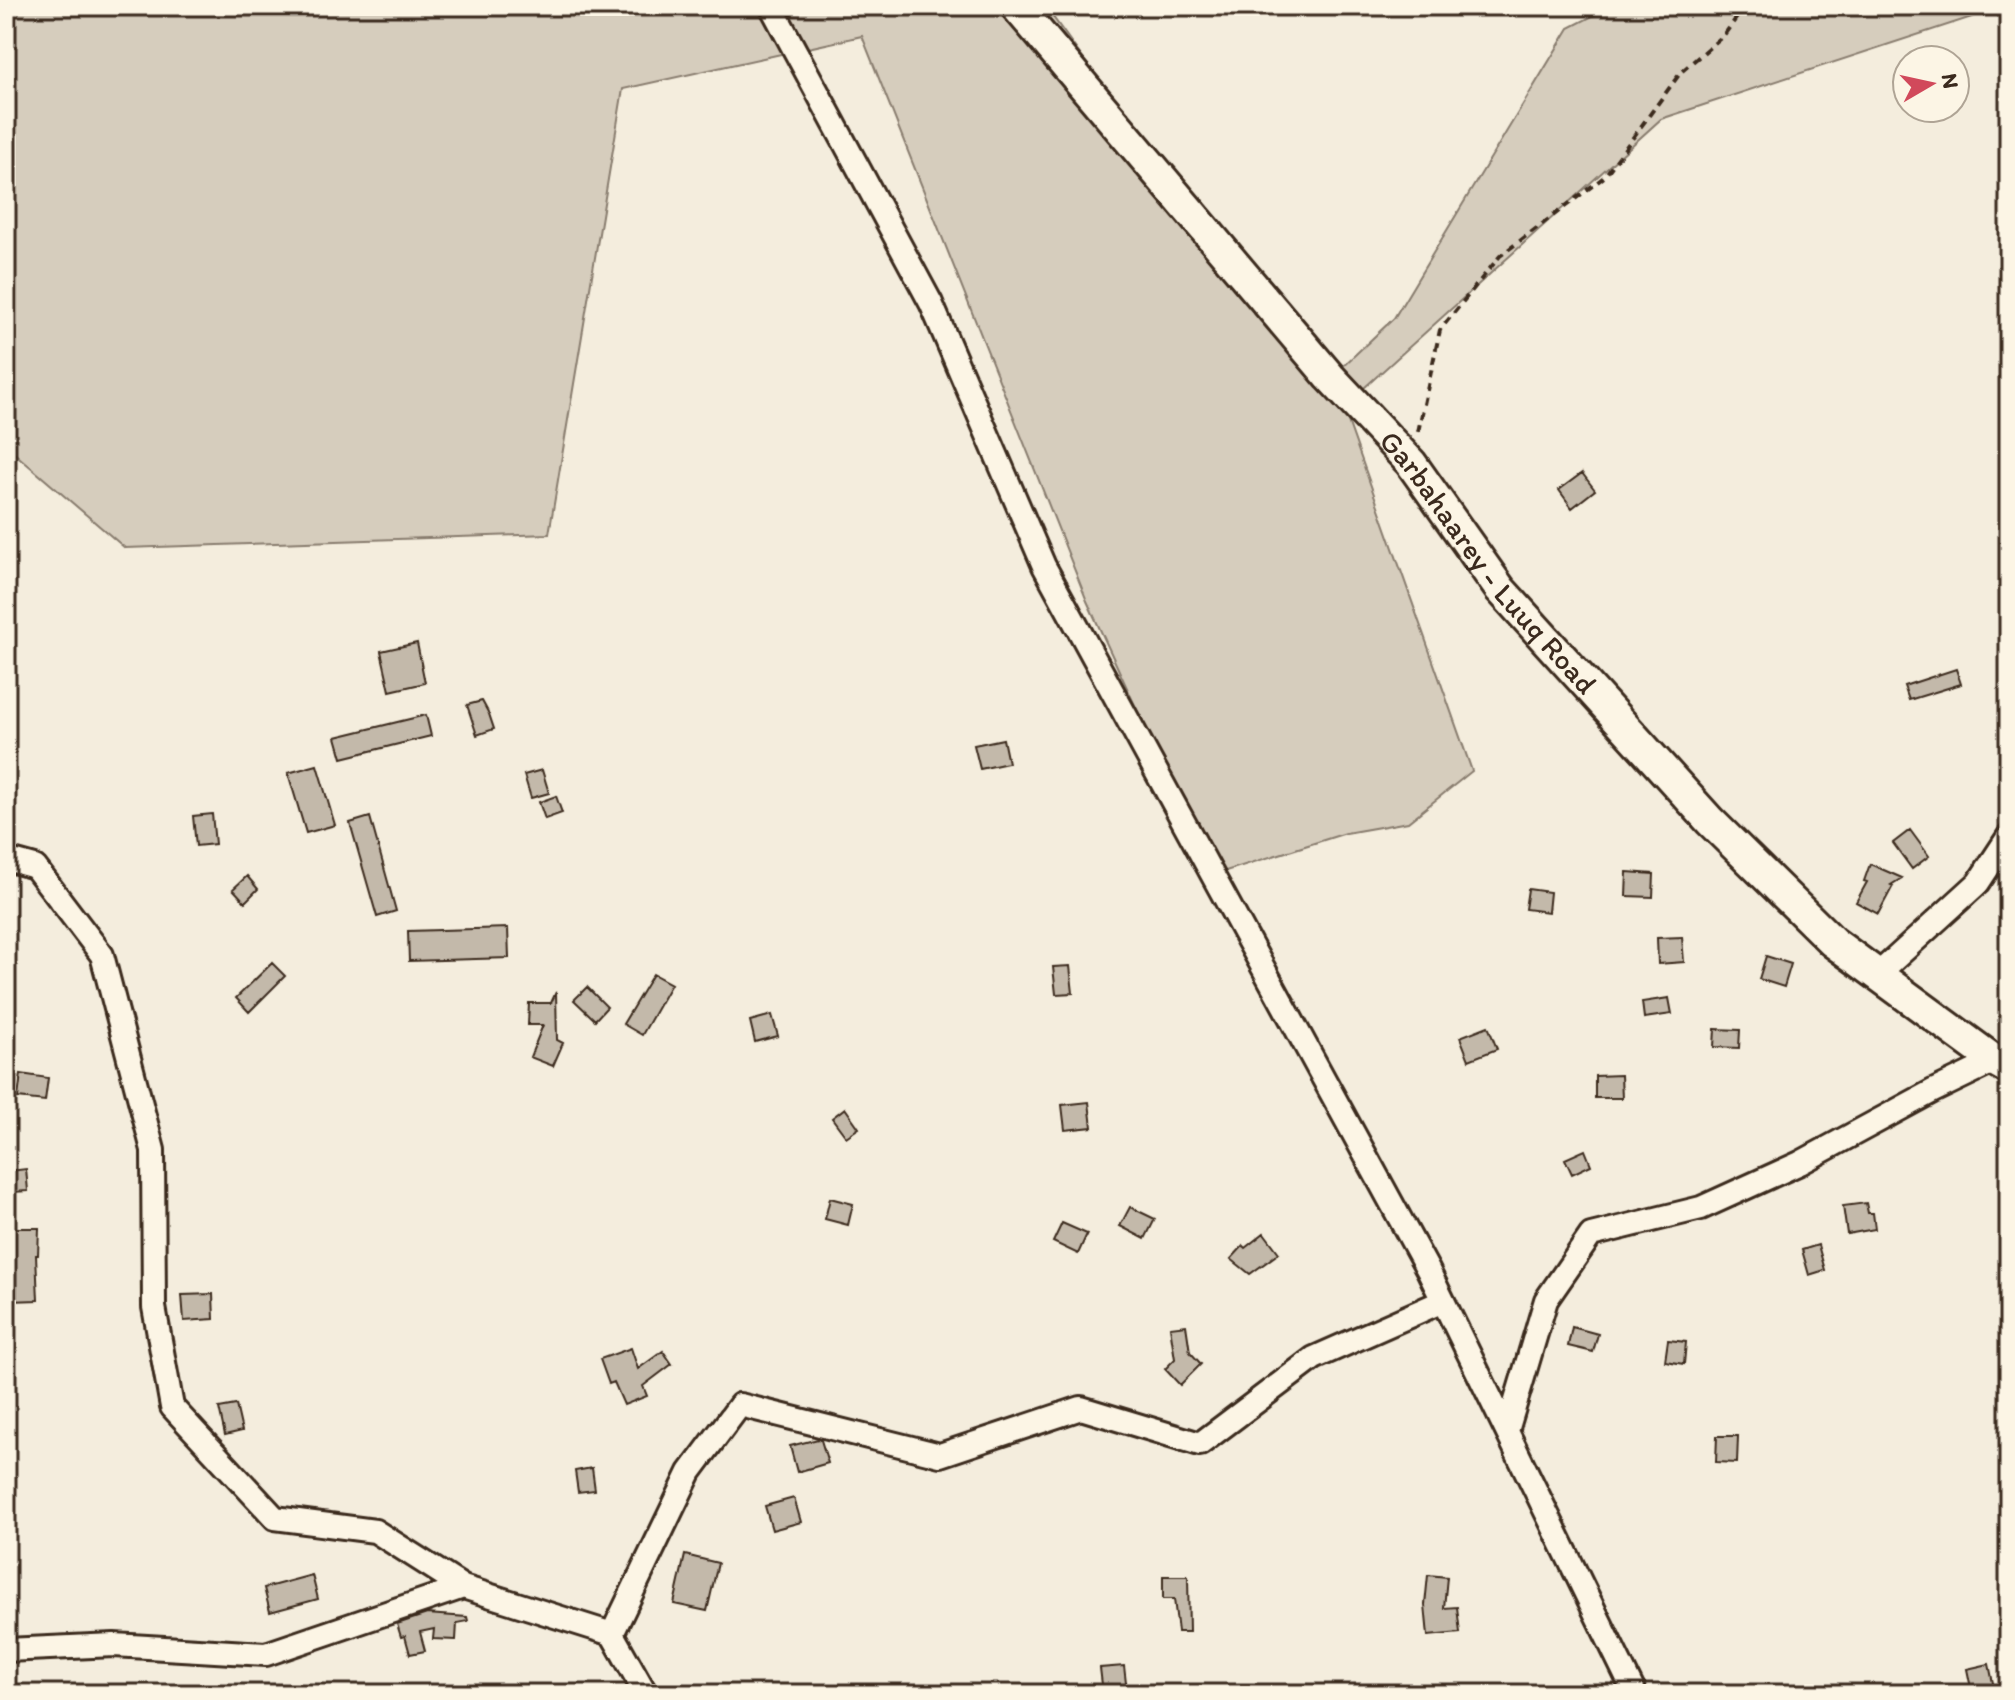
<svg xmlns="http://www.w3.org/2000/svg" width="2015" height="1700" font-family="Itim,sans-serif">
	<rect width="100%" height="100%" fill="#f4eddd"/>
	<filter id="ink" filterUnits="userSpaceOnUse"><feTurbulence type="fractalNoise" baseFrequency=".0125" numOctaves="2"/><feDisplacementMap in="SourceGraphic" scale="16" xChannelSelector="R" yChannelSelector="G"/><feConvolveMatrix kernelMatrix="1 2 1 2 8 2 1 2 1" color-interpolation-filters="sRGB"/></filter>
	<g filter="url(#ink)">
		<!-- green -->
		<path fill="#d6cdbd" stroke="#887c6e" stroke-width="2" d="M 6,6 L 1045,6 L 1168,177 L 1340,369 L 1394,318 L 1569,28 L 1612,6 L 2009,6 L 2009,11 L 1990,11 L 1661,119 L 1343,407 L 1472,771 L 1408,822 L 1346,833 L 1213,875 L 1087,601 L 862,36 L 623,89 L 549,534 L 125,548 L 6,446 Z"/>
		<!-- building -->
		<path fill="#c3b9aa" stroke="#3b2a1e" stroke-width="2" d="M 1582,473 L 1595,490 L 1572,508 L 1559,490 Z
			M 417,643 L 425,683 L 390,691 L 381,651 Z
			M 1956,669 L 1961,684 L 1909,700 L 1904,686 Z
			M 482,701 L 489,714 L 494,729 L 477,735 L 467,705 Z
			M 426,715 L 431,736 L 342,758 L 336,737 Z
			M 1003,739 L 1008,763 L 980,769 L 974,745 Z
			M 317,765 L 335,825 L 306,833 L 288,773 Z
			M 542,770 L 549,793 L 531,798 L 524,775 Z
			M 556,796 L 562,813 L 545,819 L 539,802 Z
			M 212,814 L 215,844 L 196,846 L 193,816 Z
			M 370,817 L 396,911 L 377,917 L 350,823 Z
			M 1910,830 L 1929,856 L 1912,869 L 1893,843 Z
			M 1870,864 L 1902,878 L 1891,885 L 1893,886 L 1878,914 L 1856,902 L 1867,882 L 1864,881 Z
			M 1627,872 L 1654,874 L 1653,897 L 1626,896 Z
			M 247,876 L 258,889 L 245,902 L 233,889 Z
			M 1528,889 L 1550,892 L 1548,912 L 1525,909 Z
			M 508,928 L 509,958 L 409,961 L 408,931 Z
			M 1682,937 L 1684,962 L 1658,964 L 1657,938 Z
			M 1766,956 L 1791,964 L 1784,987 L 1759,979 Z
			M 272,963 L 285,976 L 249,1012 L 236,998 Z
			M 1070,966 L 1073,993 L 1056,994 L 1053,967 Z
			M 653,974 L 671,984 L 642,1035 L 623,1024 Z
			M 587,987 L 607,1007 L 595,1020 L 574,1000 Z
			M 556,992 L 557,1040 L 563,1043 L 553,1066 L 530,1057 L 543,1025 L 528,1025 L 529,1003 L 551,1003 Z
			M 1669,998 L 1672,1014 L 1644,1018 L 1642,1002 Z
			M 772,1015 L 778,1036 L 755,1042 L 750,1021 Z
			M 1488,1026 L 1497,1049 L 1469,1060 L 1460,1037 Z
			M 1715,1029 L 1740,1030 L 1739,1048 L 1714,1047 Z
			M 21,1074 L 48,1078 L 45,1101 L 18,1098 Z
			M 1621,1075 L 1622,1098 L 1595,1098 L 1595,1076 Z
			M 1089,1102 L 1092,1127 L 1065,1130 L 1062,1105 Z
			M 845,1108 L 859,1128 L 846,1137 L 832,1118 Z
			M 1585,1150 L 1591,1165 L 1572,1174 L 1565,1159 Z
			M 26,1169 L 28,1191 L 12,1192 L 9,1171 Z
			M 830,1198 L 853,1204 L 848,1225 L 825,1219 Z
			M 1866,1203 L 1868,1213 L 1873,1213 L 1875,1229 L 1847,1234 L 1843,1206 Z
			M 1130,1207 L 1155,1219 L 1145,1239 L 1120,1226 Z
			M 1062,1223 L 1087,1234 L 1078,1254 L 1053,1242 Z
			M 13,1228 L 39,1228 L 38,1255 L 36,1255 L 38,1300 L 10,1301 L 9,1275 L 11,1275 Z
			M 1264,1233 L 1279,1253 L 1250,1274 L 1231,1259 L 1243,1246 L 1245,1248 Z
			M 1818,1245 L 1825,1270 L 1809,1275 L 1802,1250 Z
			M 213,1294 L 214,1319 L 184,1321 L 182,1295 Z
			M 1186,1325 L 1190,1352 L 1201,1364 L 1180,1385 L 1165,1369 L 1175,1359 L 1170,1327 Z
			M 1572,1327 L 1598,1334 L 1593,1352 L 1568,1346 Z
			M 1668,1340 L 1686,1342 L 1684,1364 L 1665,1361 Z
			M 631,1348 L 638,1369 L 663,1351 L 672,1364 L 643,1386 L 647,1396 L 624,1405 L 614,1382 L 609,1384 L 600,1359 Z
			M 236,1405 L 242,1431 L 225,1435 L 219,1408 Z
			M 1717,1436 L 1738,1436 L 1737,1463 L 1716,1462 Z
			M 818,1439 L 821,1440 L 828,1463 L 797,1472 L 790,1446 Z
			M 592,1468 L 595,1490 L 578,1492 L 575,1471 Z
			M 794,1498 L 801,1522 L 772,1530 L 765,1506 Z
			M 685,1555 L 718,1563 L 707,1611 L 674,1604 Z
			M 312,1575 L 318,1599 L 270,1612 L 264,1588 Z
			M 1428,1575 L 1447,1577 L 1444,1608 L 1457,1607 L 1460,1633 L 1428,1636 L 1425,1605 Z
			M 1163,1576 L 1188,1576 L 1189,1632 L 1178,1632 L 1174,1599 L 1163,1599 Z
			M 427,1614 L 467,1617 L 468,1621 L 457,1623 L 456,1640 L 433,1639 L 434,1629 L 420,1632 L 425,1651 L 410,1654 L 405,1636 L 401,1637 L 397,1624 Z
			M 1989,1664 L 1994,1688 L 1972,1693 L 1967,1669 Z
			M 1124,1666 L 1127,1692 L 1103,1693 L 1100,1668 Z"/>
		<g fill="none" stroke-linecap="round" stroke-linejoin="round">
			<!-- street casing -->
			<g stroke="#3b2a1e" stroke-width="28">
				<path id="street" d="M 771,6 L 931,303 L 1044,566 L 1428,1270 L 1635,1694
					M 6,859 L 35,867 L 102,955 L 153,1150 L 154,1307 L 172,1407 L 275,1518 L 375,1531 L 463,1587
					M 1877,975 L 1978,883 L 2009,836
					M 1507,1431 L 1546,1300 L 1591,1235 L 1701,1208 L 1800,1163 L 1933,1091 L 1995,1061
					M 612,1634 L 646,1694
					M 6,1650 L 114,1645 L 266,1654 L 463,1587 L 612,1634 L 690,1472 L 740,1405 L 940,1455 L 1081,1408 L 1200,1444 L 1314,1358 L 1443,1301"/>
			</g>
			<!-- secondary casing -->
			<g stroke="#3b2a1e" stroke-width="36">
				<g id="secondary">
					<path id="s1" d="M 1016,6 L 1330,377 L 1411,463 L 1500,589 L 1710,821 L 1833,942 L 1995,1061 L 2009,1069"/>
				</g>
			</g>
			<!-- path -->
			<path stroke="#3b2a1e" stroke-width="4" stroke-dasharray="8 6" stroke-linecap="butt" d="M 1418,432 L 1440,330 L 1500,256 L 1604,177 L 1681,72 L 1724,35 L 1745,6"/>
			<!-- street -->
			<use href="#street" stroke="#fcf5e5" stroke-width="22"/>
			<!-- secondary -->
			<use href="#secondary" stroke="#fcf5e5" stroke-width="30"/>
		</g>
	</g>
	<g text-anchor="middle" stroke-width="6" stroke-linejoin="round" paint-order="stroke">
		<!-- street labels -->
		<g font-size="30" fill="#3b2a1e" stroke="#fcf5e5">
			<text dy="10" stroke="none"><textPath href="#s1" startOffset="730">Garbahaarey - Luuq Road</textPath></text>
		</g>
	</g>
	<!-- margin -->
	<rect width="2015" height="1700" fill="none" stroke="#fcf5e5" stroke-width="32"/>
	<rect x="16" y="16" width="1983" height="1668" fill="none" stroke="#3b2a1e" stroke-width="3" filter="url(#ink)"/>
	<!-- north arrow -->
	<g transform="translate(1931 84) rotate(81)"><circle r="38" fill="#fcf5e5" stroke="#afa495" stroke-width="2"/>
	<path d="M0-6L14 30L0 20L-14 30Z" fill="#d1495b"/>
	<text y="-12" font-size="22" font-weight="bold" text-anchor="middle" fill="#3b2a1e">N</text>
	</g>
</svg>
